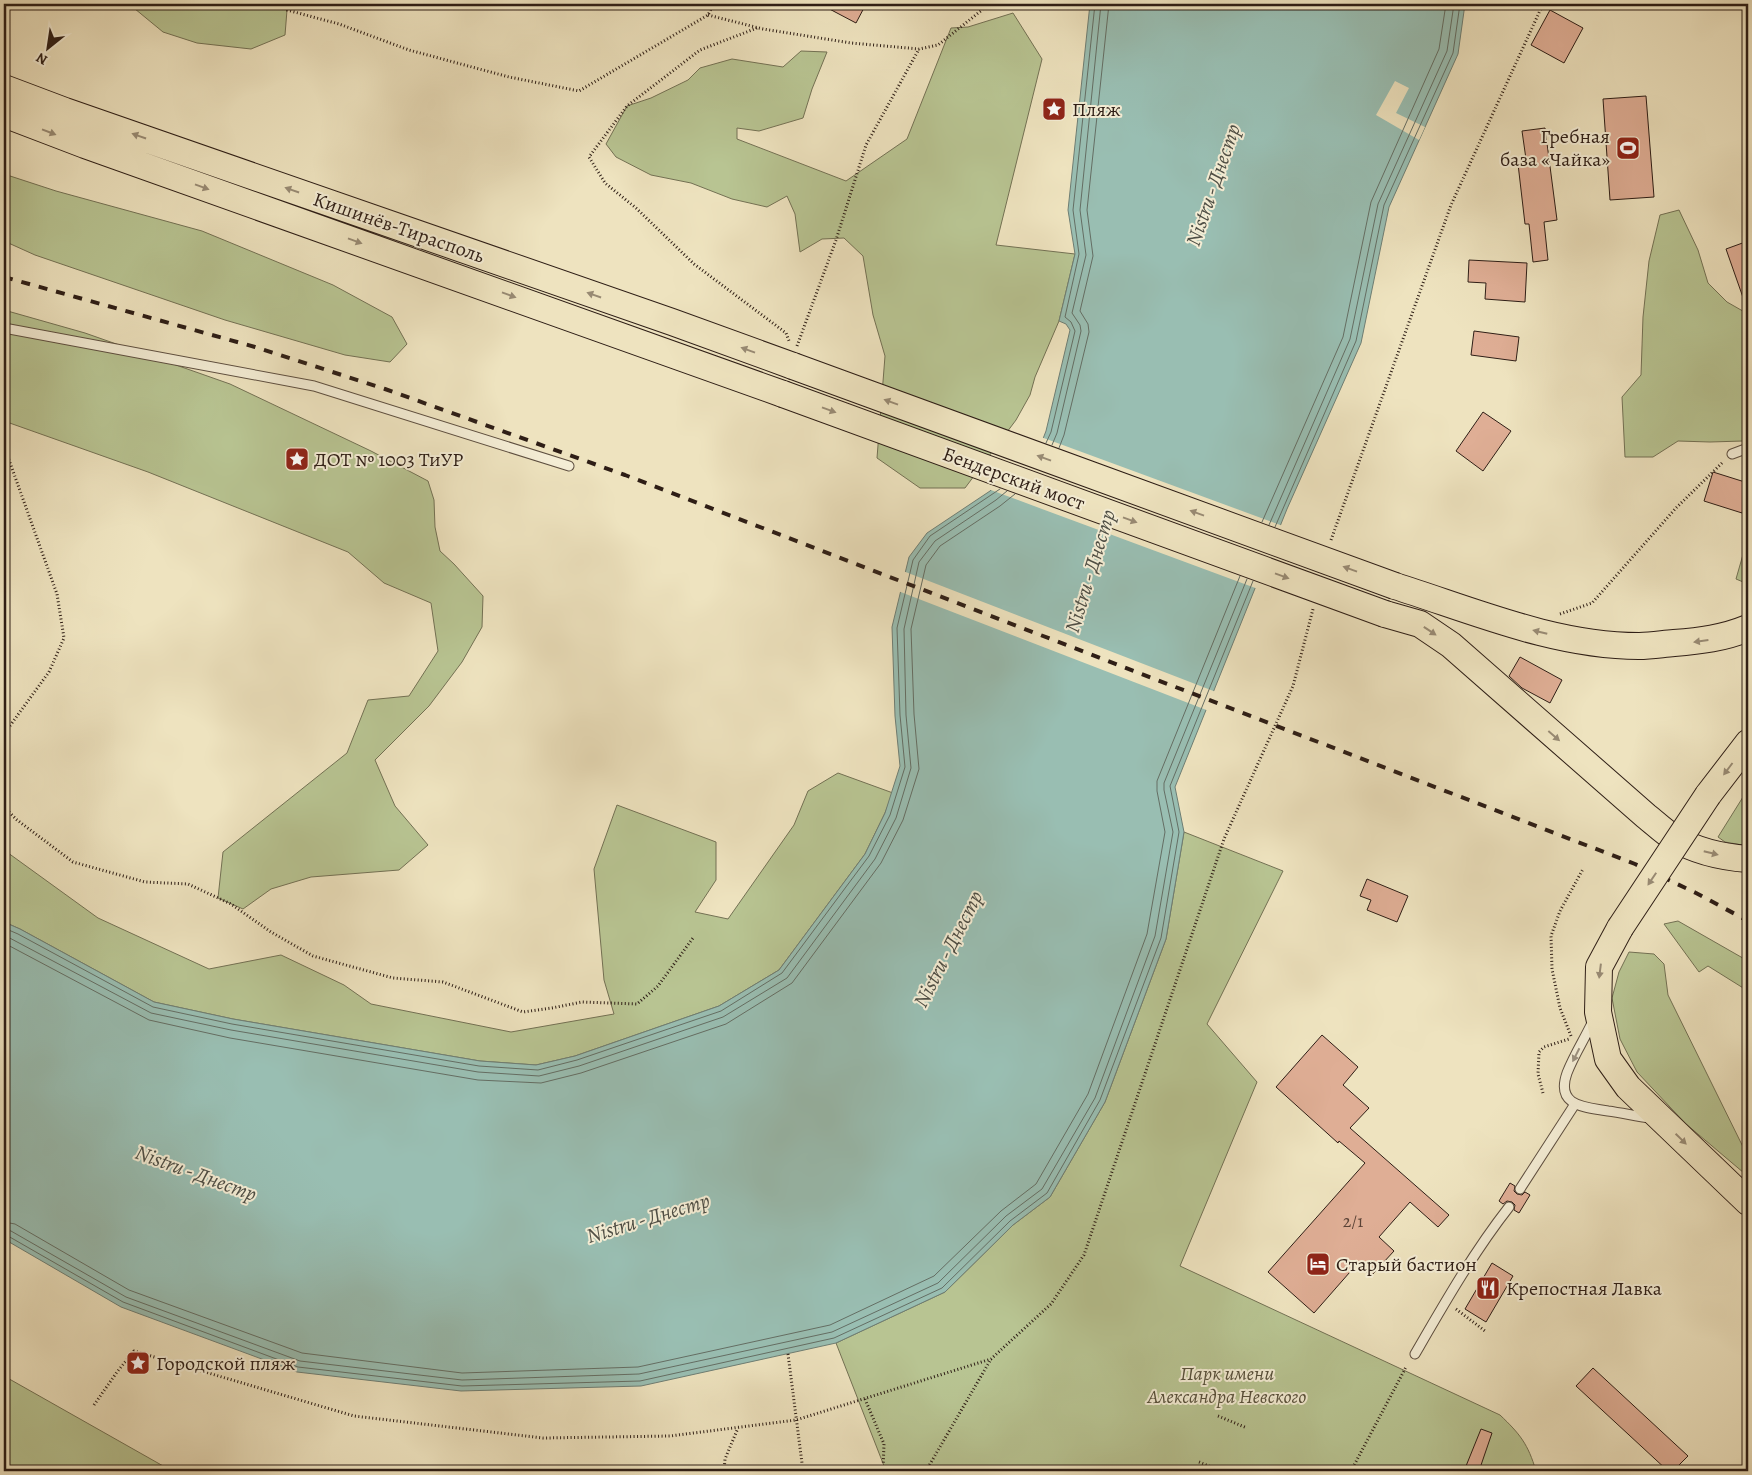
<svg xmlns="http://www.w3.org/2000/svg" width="1752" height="1475" font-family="Alegreya,serif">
	<rect width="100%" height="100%" fill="#eee3bf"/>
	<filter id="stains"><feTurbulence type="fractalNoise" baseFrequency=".004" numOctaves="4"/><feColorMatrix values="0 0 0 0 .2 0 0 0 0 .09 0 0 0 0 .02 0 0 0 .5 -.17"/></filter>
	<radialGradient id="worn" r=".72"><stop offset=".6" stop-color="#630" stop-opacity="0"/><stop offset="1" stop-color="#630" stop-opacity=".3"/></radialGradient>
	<!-- green -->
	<path fill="#b8c492" stroke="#737154" d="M 129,4 L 278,4 L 287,10 L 285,35 L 251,49 L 197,43 L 163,32 Z
		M 1013,13 L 1042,59 L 996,245 L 1075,254 L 1059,321 L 1035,377 L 1030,395 L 1016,420 L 965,488 L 920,488 L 877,458 L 885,356 L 873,315 L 863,256 L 844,238 L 822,239 L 800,252 L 795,214 L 787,196 L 767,207 L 732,199 L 691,183 L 651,175 L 616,157 L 606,144 L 627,106 L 651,98 L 688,80 L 700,68 L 732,59 L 783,67 L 801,51 L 827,52 L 812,89 L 803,118 L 759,131 L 737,128 L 737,139 L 846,181 L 907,139 L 951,28 L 968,27 Z
		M 4,174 L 56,191 L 202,231 L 333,285 L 392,317 L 407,344 L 390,362 L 345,355 L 225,320 L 35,255 L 4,241 Z
		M 1679,210 L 1698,250 L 1708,283 L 1727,302 L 1748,314 L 1748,438 L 1743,441 L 1710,442 L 1678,441 L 1653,457 L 1625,457 L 1622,397 L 1641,375 L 1643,317 L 1649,261 L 1660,215 Z
		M 4,310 L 85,333 L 230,384 L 371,451 L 428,481 L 434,500 L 435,527 L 440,551 L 454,564 L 483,596 L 482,627 L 462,662 L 429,706 L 375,760 L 395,806 L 428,845 L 399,870 L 311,877 L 271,889 L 243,909 L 218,898 L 223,852 L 347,753 L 368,700 L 409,696 L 438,651 L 431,603 L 384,583 L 348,552 L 148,472 L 4,421 Z
		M 1748,544 L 1748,584 L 1736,579 L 1744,551 Z
		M 838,773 L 893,793 L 885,813 L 865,854 L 779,970 L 719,1006 L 575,1056 L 536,1065 L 480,1061 L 233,1019 L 154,1002 L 20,929 L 4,922 L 4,850 L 98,918 L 209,969 L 281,955 L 344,985 L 371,1004 L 511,1032 L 614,1014 L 604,980 L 594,869 L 617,805 L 716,842 L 716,880 L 695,912 L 728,919 L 794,825 L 808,791 Z
		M 1748,789 L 1748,846 L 1725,842 L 1718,837 Z
		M 1184,832 L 1283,871 L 1207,1024 L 1257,1082 L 1180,1266 L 1500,1415 C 1520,1434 1528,1444 1536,1471 L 886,1471 L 836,1343 L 945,1292 L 1013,1225 L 1050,1197 L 1105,1102 L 1166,939 Z
		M 1678,921 L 1748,961 L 1748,991 L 1708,966 L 1699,972 L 1664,924 Z
		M 1629,952 L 1654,954 L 1664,964 L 1668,995 L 1748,1157 L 1748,1174 L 1744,1173 L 1686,1124 L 1637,1072 L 1620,1039 L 1612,998 L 1619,972 Z
		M 4,1376 L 172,1471 L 4,1471 Z"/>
	<!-- water -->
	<path fill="#99beb2" stroke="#6e7e74" d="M 1090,4 L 1465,4 L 1458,54 L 1389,207 L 1361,343 L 1287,509 L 1175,787 L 1184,832 L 1166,939 L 1105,1102 L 1050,1197 L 1013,1225 L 945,1292 L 836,1343 L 641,1386 L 461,1391 L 297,1372 L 121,1307 L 4,1239 L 4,922 L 20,929 L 154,1002 L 233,1019 L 480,1061 L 536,1065 L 575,1056 L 719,1006 L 779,970 L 865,854 L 885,813 L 900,766 L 895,716 L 892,627 L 909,557 L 927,533 L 990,491 L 1039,449 L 1046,431 L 1070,330 L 1066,324 L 1059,321 L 1075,254 L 1068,210 Z"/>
	<!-- pier -->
	<path fill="#eee3bf" d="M 1395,81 L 1409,88 L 1396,113 L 1425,127 L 1419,140 L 1376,115 Z
		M 1041,437 L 1283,526 L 1258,589 L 988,489 L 1037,447 Z
		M 903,571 L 1216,692 L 1209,711 L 898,591 Z"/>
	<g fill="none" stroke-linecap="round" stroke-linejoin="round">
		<!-- shore -->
		<path stroke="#646e64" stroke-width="1" d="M 1046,443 L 1051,432 L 1075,331 L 1071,322 L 1065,317 L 1079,254 L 1073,210 L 1095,4
			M 1052,445 L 1057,433 L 1081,331 L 1080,325 L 1072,313 L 1086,255 L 1080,210 L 1101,4
			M 1059,448 L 1064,435 L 1089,332 L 1088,324 L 1080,311 L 1093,256 L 1087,210 L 1109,4
			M 1262,522 L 1343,337 L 1371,202 L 1439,49 L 1446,4
			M 1269,525 L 1350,339 L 1378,204 L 1447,51 L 1454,4
			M 1275,527 L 1356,341 L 1384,205 L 1453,53 L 1460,4
			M 4,928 L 18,934 L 153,1007 L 232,1024 L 479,1066 L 538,1070 L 577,1060 L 721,1011 L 782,973 L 869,856 L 890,815 L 905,767 L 900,715 L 897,628 L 913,560 L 930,536 L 1000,489
			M 4,935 L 151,1013 L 231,1030 L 478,1072 L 539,1076 L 579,1066 L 723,1017 L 787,978 L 875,859 L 896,818 L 911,768 L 906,715 L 904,629 L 919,562 L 935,541 L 996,500 L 1007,491
			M 4,943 L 149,1020 L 230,1038 L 478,1080 L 541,1083 L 581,1073 L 726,1024 L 792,983 L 881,863 L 903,820 L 919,769 L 914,714 L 911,629 L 926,565 L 940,546 L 1000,506 L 1015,494
			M 4,1222 L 15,1224 L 129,1290 L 302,1353 L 462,1373 L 638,1367 L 830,1325 L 934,1276 L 1001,1211 L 1036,1184 L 1088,1094 L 1147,934 L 1165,832 L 1157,791 L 1157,781 L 1240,576
			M 4,1229 L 11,1231 L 126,1297 L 300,1361 L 462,1380 L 639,1374 L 832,1332 L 938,1283 L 1006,1216 L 1042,1189 L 1095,1098 L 1155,936 L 1173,832 L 1164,790 L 1164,783 L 1247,579
			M 4,1235 L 8,1236 L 123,1302 L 298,1367 L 462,1386 L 640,1381 L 834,1338 L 942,1288 L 1010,1221 L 1047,1193 L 1100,1100 L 1161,938 L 1179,832 L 1170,786 L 1253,581"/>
	</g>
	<!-- building -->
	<path fill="#dfae95" stroke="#2e1e16" d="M 820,4 L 866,4 L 856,23 Z
		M 1550,10 L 1583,28 L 1564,63 L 1531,45 Z
		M 1646,96 L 1654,197 L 1610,200 L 1603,99 Z
		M 1545,128 L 1557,220 L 1544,222 L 1548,260 L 1533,262 L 1529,224 L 1525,224 L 1518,164 L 1527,166 L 1522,131 Z
		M 1748,241 L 1748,305 L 1746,306 L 1726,249 Z
		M 1469,260 L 1527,263 L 1525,302 L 1485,299 L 1486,283 L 1468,282 Z
		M 1474,331 L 1519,337 L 1516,361 L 1471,355 Z
		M 1483,412 L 1511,431 L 1483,471 L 1456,451 Z
		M 1713,472 L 1748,483 L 1748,491 L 1742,513 L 1704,501 Z
		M 1520,657 L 1562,680 L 1550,703 L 1522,688 L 1509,676 Z
		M 1367,879 L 1408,896 L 1397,922 L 1367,910 L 1371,900 L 1360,896 Z
		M 1322,1035 L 1358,1067 L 1343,1085 L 1369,1108 L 1350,1128 L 1449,1215 L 1438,1227 L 1410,1202 L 1379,1237 L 1394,1251 L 1371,1276 L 1357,1264 L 1314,1313 L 1268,1272 L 1365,1163 L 1339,1141 L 1338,1143 L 1276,1087 Z
		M 1510,1183 L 1515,1186 L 1514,1191 L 1517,1194 L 1522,1195 L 1525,1192 L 1530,1195 L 1519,1213 L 1514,1210 L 1515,1205 L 1512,1202 L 1507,1201 L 1503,1204 L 1499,1201 Z
		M 1492,1263 L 1513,1276 L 1486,1322 L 1465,1309 Z
		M 1593,1368 L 1688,1456 L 1673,1471 L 1668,1471 L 1576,1386 Z
		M 1481,1429 L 1492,1433 L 1479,1471 L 1464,1471 Z"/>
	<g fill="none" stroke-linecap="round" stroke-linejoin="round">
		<!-- lane casing -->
		<g stroke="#5e4f40" stroke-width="11">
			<path id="lane" d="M 4,328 L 314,386 L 569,466
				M 1732,454 L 1748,448
				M 1593,1021 C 1585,1038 1574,1055 1567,1073 C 1555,1107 1586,1107 1608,1111 C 1622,1113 1636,1116 1650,1118
				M 1520,1189 L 1575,1104
				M 1415,1354 C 1444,1304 1473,1253 1509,1207"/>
		</g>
		<!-- primary casing -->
		<g stroke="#2e1e16" stroke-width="28">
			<path id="primary" d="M 4,88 L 65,111 L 672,322 L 793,366
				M 4,114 L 85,145 L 783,394
				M 1395,586 C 1474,611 1555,646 1639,646 C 1651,646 1662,644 1674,643 C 1700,641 1724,638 1748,628
				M 1385,614 L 1420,624 L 1451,645 L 1646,816 C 1655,823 1664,832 1674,838 C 1697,852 1722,857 1748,859
				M 1708,795 L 1748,743
				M 1620,928 L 1599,967 L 1598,1012 L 1608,1059 L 1628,1087 L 1748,1202"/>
		</g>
		<!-- path -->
		<path stroke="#2e1e16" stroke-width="3" stroke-dasharray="1 2.5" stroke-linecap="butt" d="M 278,4 L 287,10 L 339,24 L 409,50 L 509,77 L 579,91 L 708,15 L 714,4
			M 708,15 L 763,29 L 851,43 L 919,49 L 938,45 L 982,10 L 986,4
			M 757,28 L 700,50 L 627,106 L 589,157 L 605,183 L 636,208 L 694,264 L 786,333 L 789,341
			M 797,346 L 836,240 L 866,145 L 919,49
			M 4,446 L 57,594 L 64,638 L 49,672 L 4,734
			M 1331,540 L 1451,205 L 1543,4
			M 1560,614 L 1592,603 L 1676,508 L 1723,462
			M 4,807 L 17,820 L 73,862 L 145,882 L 188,884 L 231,904 L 271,932 L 313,956 L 393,978 L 443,982 L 523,1012 L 552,1008 L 582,1002 L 637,1004 L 658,986 L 693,938
			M 1571,1036 L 1560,1008 L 1552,969 L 1551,936 L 1560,911 L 1583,869
			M 1543,1093 L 1538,1074 L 1539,1052 L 1544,1047 L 1569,1039
			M 1456,1309 L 1485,1331
			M 788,1354 L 803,1471
			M 865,1399 L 884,1444 L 883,1471
			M 94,1405 L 117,1372 L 134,1351 L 354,1416 L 543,1438 L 670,1436 L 796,1420 L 991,1359 L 1051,1304 L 1084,1255 L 1224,839 L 1293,686 L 1313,609
			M 1218,1416 L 1247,1428
			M 1199,1462 L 1221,1471
			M 724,1471 L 725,1459 L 738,1428
			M 826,1471 L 857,1467
			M 926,1471 L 991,1359
			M 1195,1471 L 1195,1470
			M 1351,1471 L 1406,1367"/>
		<!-- lane -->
		<use href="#lane" stroke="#f4edd5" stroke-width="9"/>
		<!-- primary -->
		<use href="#primary" stroke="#eee3bf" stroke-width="26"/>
		<!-- rail -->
		<path stroke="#2e1e16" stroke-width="4" stroke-dasharray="9 9" stroke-linecap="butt" d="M 4,277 L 255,347 L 314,366 L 385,389 L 625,475 L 1635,864 L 1696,893 L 1748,921"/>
		<!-- primary-bridge casing -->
		<g stroke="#2e1e16" stroke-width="28" stroke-linecap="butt">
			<path id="primary-bridge" d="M 793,366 L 1395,586
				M 783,394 L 1385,614
				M 1620,928 L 1708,795"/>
		</g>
		<!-- primary-bridge -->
		<use href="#primary-bridge" stroke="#eee3bf" stroke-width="26"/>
	</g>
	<!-- one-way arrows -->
	<defs><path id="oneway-solid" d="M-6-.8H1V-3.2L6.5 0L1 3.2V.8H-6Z" transform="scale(1.25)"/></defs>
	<g fill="#988a73">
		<use href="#oneway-solid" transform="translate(49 132) rotate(21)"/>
		<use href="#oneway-solid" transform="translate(139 136) rotate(-161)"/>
		<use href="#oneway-solid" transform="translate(202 187) rotate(20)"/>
		<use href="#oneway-solid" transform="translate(292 190) rotate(-161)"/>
		<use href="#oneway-solid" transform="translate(355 241) rotate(20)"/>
		<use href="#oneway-solid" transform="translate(509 295) rotate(20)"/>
		<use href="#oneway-solid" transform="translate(594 295) rotate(-161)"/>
		<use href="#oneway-solid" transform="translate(748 350) rotate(-160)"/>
		<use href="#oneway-solid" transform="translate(891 402) rotate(-160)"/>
		<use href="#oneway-solid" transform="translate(829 410) rotate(20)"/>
		<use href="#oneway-solid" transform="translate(1044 458) rotate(-160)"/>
		<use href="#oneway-solid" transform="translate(1197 513) rotate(-160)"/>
		<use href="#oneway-solid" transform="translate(1130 520) rotate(20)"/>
		<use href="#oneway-solid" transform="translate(1350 569) rotate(-160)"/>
		<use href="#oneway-solid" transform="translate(1282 576) rotate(20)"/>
		<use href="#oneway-solid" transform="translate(1430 631) rotate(34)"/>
		<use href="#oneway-solid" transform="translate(1540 632) rotate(-166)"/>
		<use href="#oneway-solid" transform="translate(1701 641) rotate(172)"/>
		<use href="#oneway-solid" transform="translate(1554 736) rotate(41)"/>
		<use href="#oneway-solid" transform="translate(1728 769) rotate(127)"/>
		<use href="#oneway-solid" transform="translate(1711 853) rotate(14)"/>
		<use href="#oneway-solid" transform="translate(1652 879) rotate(124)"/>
		<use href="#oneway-solid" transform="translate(1600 971) rotate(97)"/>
		<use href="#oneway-solid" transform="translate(1681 1139) rotate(44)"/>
	</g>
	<use fill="#9b907f" href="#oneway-solid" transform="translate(1576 1055) rotate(117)"/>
	<!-- icons -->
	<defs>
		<g id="sight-square" transform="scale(1.25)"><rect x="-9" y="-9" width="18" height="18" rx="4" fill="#8f2418" stroke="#f4edd5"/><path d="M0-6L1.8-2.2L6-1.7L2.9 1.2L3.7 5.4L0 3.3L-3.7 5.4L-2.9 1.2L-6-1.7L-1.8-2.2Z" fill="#fff"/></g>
		<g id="stadium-square" transform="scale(1.25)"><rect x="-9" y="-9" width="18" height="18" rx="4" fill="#8f2418" stroke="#f4edd5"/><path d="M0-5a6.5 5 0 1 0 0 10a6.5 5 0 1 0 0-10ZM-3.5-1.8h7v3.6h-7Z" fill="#fff"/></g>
		<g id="hotel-square" transform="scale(1.25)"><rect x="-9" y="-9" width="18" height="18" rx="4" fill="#8f2418" stroke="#f4edd5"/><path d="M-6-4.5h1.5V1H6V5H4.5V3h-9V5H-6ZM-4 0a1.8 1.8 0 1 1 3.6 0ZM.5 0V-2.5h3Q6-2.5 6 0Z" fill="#fff"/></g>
		<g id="restaurant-square" transform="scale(1.25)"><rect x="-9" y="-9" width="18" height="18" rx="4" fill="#8f2418" stroke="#f4edd5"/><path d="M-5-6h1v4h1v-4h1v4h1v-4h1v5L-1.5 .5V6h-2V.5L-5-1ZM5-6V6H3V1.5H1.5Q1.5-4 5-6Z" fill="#fff"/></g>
	</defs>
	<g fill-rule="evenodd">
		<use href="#sight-square" x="1054" y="109"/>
		<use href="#stadium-square" x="1628" y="148"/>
		<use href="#sight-square" x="297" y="459"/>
		<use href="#hotel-square" x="1318" y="1264"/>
		<use href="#restaurant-square" x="1488" y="1288"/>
		<use href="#sight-square" x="138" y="1363"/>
	</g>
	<g text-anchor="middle" stroke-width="4" stroke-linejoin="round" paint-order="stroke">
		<!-- number labels -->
		<g font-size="18" fill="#5a4236">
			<text x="1353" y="1227">2/1</text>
		</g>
		<!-- poi labels -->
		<g font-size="20" fill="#2e1e16" stroke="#f4edd5" text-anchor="start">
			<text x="1072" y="116">Пляж</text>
			<text x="1610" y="143" text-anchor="end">Гребная<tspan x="1610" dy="23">база «Чайка»</tspan></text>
			<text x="314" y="466">ДОТ № 1003 ТиУР</text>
			<text x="1336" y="1271">Старый бастион</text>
			<text x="1506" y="1295">Крепостная Лавка</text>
			<text x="156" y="1370">Городской пляж</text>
		</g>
		<!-- street labels -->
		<g font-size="20" fill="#2e1e16" stroke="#f4edd5">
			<text transform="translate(399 227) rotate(19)" y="7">Кишинёв-Тирасполь</text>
			<text transform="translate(1014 478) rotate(20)" y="7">Бендерский мост</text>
		</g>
		<!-- park labels -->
		<g font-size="20" font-style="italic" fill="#57503b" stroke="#f4edd5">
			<text x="1227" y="1380">Парк имени<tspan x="1227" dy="23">Александра Невского</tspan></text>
		</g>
		<!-- water labels -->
		<g font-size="21" font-style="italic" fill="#4e4e45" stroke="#f4edd5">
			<text transform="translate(1213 185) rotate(-71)" y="7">Nistru - Днестр</text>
			<text transform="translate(1090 571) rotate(-73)" y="7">Nistru - Днестр</text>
			<text transform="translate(948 949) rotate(-63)" y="7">Nistru - Днестр</text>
			<text transform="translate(196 1173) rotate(20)" y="7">Nistru - Днестр</text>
			<text transform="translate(648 1218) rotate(-17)" y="7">Nistru - Днестр</text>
		</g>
	</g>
	<!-- margin -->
	<rect width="1752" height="1475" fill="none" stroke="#eee3bf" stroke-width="20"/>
	<rect x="5" y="5" width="1742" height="1465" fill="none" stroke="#2e1e16" stroke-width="2.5"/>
	<rect x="10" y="10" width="1732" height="1455" fill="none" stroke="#2e1e16"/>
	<!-- north arrow -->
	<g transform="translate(48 48) rotate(210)" stroke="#f4edd5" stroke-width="4" paint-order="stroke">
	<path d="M0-4L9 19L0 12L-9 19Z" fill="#2e1e16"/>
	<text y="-8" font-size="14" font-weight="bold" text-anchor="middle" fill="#2e1e16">N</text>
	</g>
	<rect width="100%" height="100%" filter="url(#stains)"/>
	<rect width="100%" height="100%" fill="url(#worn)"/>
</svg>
